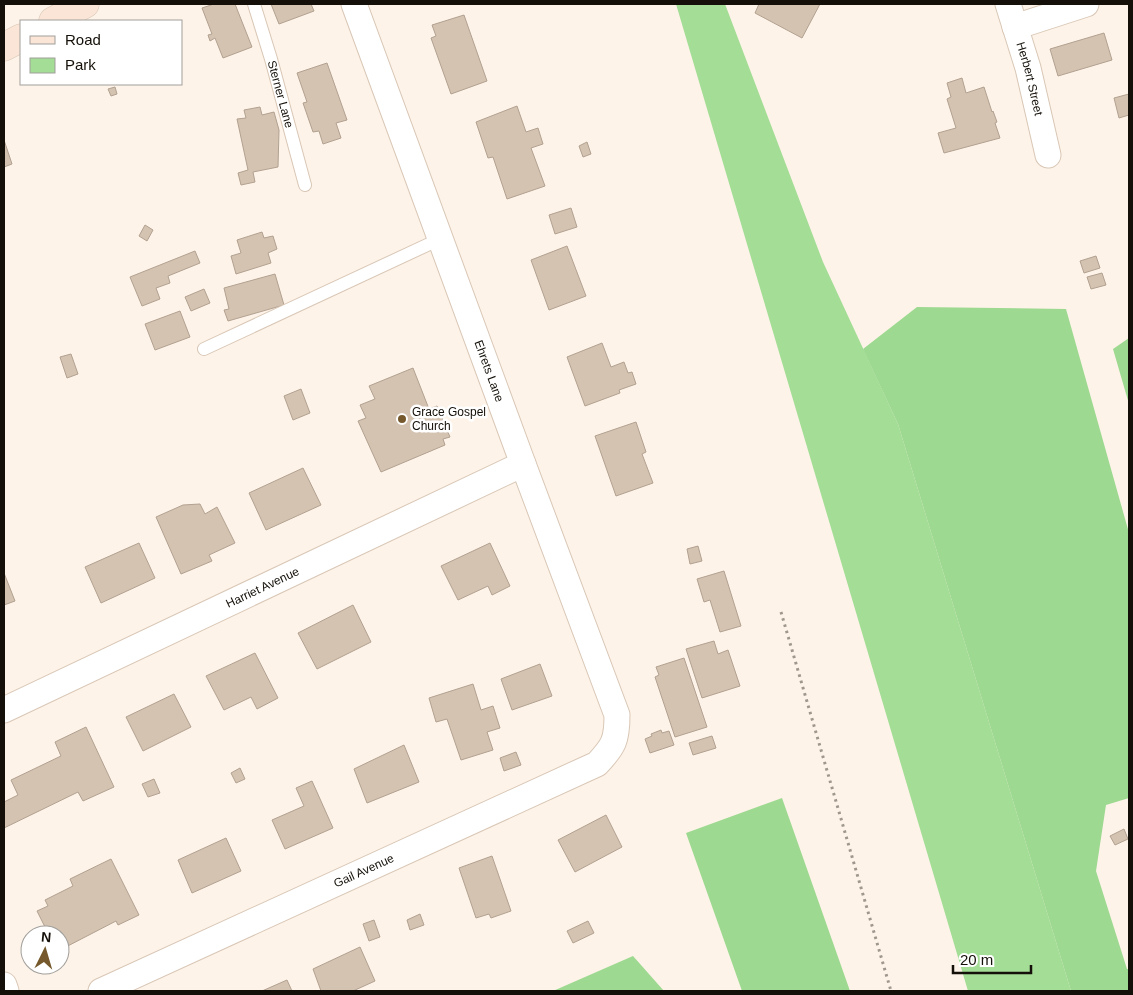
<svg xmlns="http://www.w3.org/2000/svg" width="1133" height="995" font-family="Arial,sans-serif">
	<rect width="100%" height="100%" fill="#fdf3e8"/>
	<!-- green -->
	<path fill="#a3dd96" d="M 676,4 L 725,4 L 823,262 L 898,424 L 1071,991 L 968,991 Z"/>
	<!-- forest -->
	<path fill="#9dd990" d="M 917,307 L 1066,309 L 1129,533 L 1129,798 L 1106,805 L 1096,871 L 1127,969 L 1129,969 L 1129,991 L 1071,991 L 898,424 L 863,349 Z
		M 1129,338 L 1129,404 L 1113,349 Z
		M 782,798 L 850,991 L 742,991 L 686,833 Z
		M 633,956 L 664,991 L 553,991 Z"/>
	<!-- building -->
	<path fill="#d4c3b1" stroke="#b2a190" d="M 214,4 L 235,4 L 252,47 L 223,58 L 215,38 L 210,41 L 208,35 L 212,34 L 202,8 Z
		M 271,4 L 311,4 L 314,11 L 279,24 Z
		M 759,4 L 820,4 L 802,38 L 755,13 Z
		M 464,15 L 487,81 L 451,94 L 431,38 L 436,36 L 432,25 Z
		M 1104,33 L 1112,60 L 1058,76 L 1050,49 Z
		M 327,63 L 347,120 L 336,123 L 341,138 L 323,144 L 319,131 L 313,132 L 303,103 L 307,102 L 297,73 Z
		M 962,78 L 966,93 L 984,87 L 992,112 L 993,111 L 997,122 L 995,123 L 1000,138 L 944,153 L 938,133 L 956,128 L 947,99 L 951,97 L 947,83 Z
		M 115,87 L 117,94 L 111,96 L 108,89 Z
		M 1129,94 L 1129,115 L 1119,118 L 1114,98 Z
		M 517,106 L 526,132 L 538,128 L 543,144 L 531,148 L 545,186 L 507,199 L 493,157 L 488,158 L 476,122 Z
		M 260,107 L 262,115 L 274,112 L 279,130 L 278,167 L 253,172 L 255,182 L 241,185 L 238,173 L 248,170 L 237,119 L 246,118 L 244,110 Z
		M 4,140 L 12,164 L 4,167 Z
		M 587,142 L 591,154 L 583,157 L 579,146 Z
		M 571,208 L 577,227 L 555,234 L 549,215 Z
		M 145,225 L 153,230 L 147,241 L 139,236 Z
		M 262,232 L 264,238 L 273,236 L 277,249 L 268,253 L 271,263 L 236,274 L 231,256 L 241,253 L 237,240 Z
		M 567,246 L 586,296 L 549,310 L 531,260 Z
		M 195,251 L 200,263 L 168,276 L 170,283 L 156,288 L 160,299 L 142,306 L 130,277 Z
		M 1096,256 L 1100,268 L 1084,273 L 1080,261 Z
		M 1102,273 L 1106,285 L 1091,289 L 1087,277 Z
		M 275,274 L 284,305 L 228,321 L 224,310 L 229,309 L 224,288 Z
		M 204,289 L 210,303 L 191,311 L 185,297 Z
		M 180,311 L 190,337 L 155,350 L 145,324 Z
		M 602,343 L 611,367 L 624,362 L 628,373 L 632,372 L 636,384 L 619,390 L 620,393 L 585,406 L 567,357 Z
		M 71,354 L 78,374 L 67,378 L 60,357 Z
		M 413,368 L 429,409 L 437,406 L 450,437 L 443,439 L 445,445 L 381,472 L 358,421 L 366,418 L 360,405 L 375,399 L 369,386 Z
		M 301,389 L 310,413 L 293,420 L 284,396 Z
		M 636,422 L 646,452 L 642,454 L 653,483 L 616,496 L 595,436 Z
		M 303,468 L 321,505 L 266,530 L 249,493 Z
		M 200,504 L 205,514 L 217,507 L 235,543 L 209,555 L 212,561 L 181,574 L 156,517 L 183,505 Z
		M 139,543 L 155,578 L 101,603 L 85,567 Z
		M 490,543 L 510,586 L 492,595 L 488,586 L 458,600 L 441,566 Z
		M 698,546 L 702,561 L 690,564 L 687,549 Z
		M 724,571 L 741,626 L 720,632 L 710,600 L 704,602 L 697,579 Z
		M 4,573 L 15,601 L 4,605 Z
		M 353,605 L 371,642 L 317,669 L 298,633 Z
		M 714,641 L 718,654 L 728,650 L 740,686 L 702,698 L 686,649 Z
		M 255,653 L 278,698 L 257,709 L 251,697 L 224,710 L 206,676 Z
		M 684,658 L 707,727 L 675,737 L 655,677 L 659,675 L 656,667 Z
		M 540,664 L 552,696 L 512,710 L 501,679 Z
		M 473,684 L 481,710 L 493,706 L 500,728 L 487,732 L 493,750 L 461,760 L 447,719 L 436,722 L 429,698 Z
		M 174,694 L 191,727 L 143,751 L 126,717 Z
		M 86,727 L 114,787 L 83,801 L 78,792 L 4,828 L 4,802 L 18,795 L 11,780 L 61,756 L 55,742 Z
		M 661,730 L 662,733 L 669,731 L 674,745 L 650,753 L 645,739 L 652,736 L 651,734 Z
		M 712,736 L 716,748 L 693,755 L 689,743 Z
		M 404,745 L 419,782 L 367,803 L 354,769 Z
		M 516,752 L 521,765 L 504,771 L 500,758 Z
		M 240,768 L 245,779 L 236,783 L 231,773 Z
		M 154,779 L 160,793 L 148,797 L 142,784 Z
		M 312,781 L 333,828 L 285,849 L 272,820 L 304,806 L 296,788 Z
		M 606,815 L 622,847 L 575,872 L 558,840 Z
		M 1124,829 L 1128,839 L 1115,845 L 1110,836 Z
		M 226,838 L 241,871 L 192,893 L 178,860 Z
		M 492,856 L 511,911 L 491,918 L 489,914 L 476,918 L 459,868 Z
		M 111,859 L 139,915 L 118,925 L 116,921 L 60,950 L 60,935 L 49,935 L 37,911 L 48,906 L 45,900 L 73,886 L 70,879 Z
		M 420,914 L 424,925 L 410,930 L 407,920 Z
		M 374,920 L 380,937 L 369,941 L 363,924 Z
		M 588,921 L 594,933 L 573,943 L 567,931 Z
		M 360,947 L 375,981 L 353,991 L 321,991 L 313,969 Z
		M 287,980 L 292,991 L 262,991 Z"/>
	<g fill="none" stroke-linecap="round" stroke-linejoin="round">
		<!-- lane casing -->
		<g stroke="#d9c7b6" stroke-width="14">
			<g id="lane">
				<path id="s1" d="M 254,4 L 271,59 L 305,185"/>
				<path d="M 204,349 L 440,239"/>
			</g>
		</g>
		<!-- street casing -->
		<g stroke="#d9c7b6" stroke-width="27">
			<g id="street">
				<path id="s2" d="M 1008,4 L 1028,68 L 1048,155"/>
				<path d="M 1015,27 L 1086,4"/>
				<path id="s3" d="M 4,710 L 523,464"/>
				<path d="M 4,985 L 6,991"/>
				<path id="s4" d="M 101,991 L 597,764 C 614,746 617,740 617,715 L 523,464 L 354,4"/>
			</g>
		</g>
		<!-- secondary casing -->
		<g stroke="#d9c7b6" stroke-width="29">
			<path id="secondary" d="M 53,21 L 85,4
				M 4,47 L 21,38"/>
		</g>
		<!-- path -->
		<path stroke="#9f978e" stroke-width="3" stroke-dasharray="2.5 4" stroke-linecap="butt" d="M 781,612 L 891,991"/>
		<!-- lane -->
		<use href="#lane" stroke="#fff" stroke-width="12"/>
		<!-- street -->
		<use href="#street" stroke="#fff" stroke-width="25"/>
		<!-- secondary -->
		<use href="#secondary" stroke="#fae5d7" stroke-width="28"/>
	</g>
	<!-- markers -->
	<circle fill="#75592c" stroke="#fff" stroke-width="2" cx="402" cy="419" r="5"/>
	<g text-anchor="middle" stroke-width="5" stroke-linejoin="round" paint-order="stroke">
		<!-- street labels -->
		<g font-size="12" fill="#140f08" stroke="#fff">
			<text dy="4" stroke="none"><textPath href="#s2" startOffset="78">Herbert Street</textPath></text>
			<text dy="4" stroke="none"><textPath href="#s1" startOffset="94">Sterner Lane</textPath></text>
			<text transform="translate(489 371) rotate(70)" y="4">Ehrets Lane</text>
			<text dy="4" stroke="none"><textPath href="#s3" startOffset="286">Harriet Avenue</textPath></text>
			<text dy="4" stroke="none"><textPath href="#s4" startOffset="289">Gail Avenue</textPath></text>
		</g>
		<!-- poi labels -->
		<g font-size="12" fill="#140f08" stroke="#fff" text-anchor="start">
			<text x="412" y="416">Grace Gospel<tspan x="412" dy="14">Church</tspan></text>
		</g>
	</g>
	<!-- border -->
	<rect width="1133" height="995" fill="none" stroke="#140f08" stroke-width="10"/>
	<!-- legend -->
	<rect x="20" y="20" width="162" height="65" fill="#ffffff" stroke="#a19f9c"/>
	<rect x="30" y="36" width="25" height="8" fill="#fae5d7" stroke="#a19f9c"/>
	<text x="65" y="45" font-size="15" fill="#140f08">Road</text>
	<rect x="30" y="58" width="25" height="15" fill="#a3dd96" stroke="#a19f9c"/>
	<text x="65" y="70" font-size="15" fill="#140f08">Park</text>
	<!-- north arrow -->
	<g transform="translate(45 950) rotate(5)"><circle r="24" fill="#ffffff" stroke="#a19f9c"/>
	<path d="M0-4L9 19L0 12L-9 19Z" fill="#75592c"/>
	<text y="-8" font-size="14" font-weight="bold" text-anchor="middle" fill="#140f08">N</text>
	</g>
	<!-- scale -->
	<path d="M953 965v8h78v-8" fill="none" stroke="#140f08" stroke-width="2.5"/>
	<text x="960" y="965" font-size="15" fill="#140f08" stroke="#ffffff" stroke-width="4" paint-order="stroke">20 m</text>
</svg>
